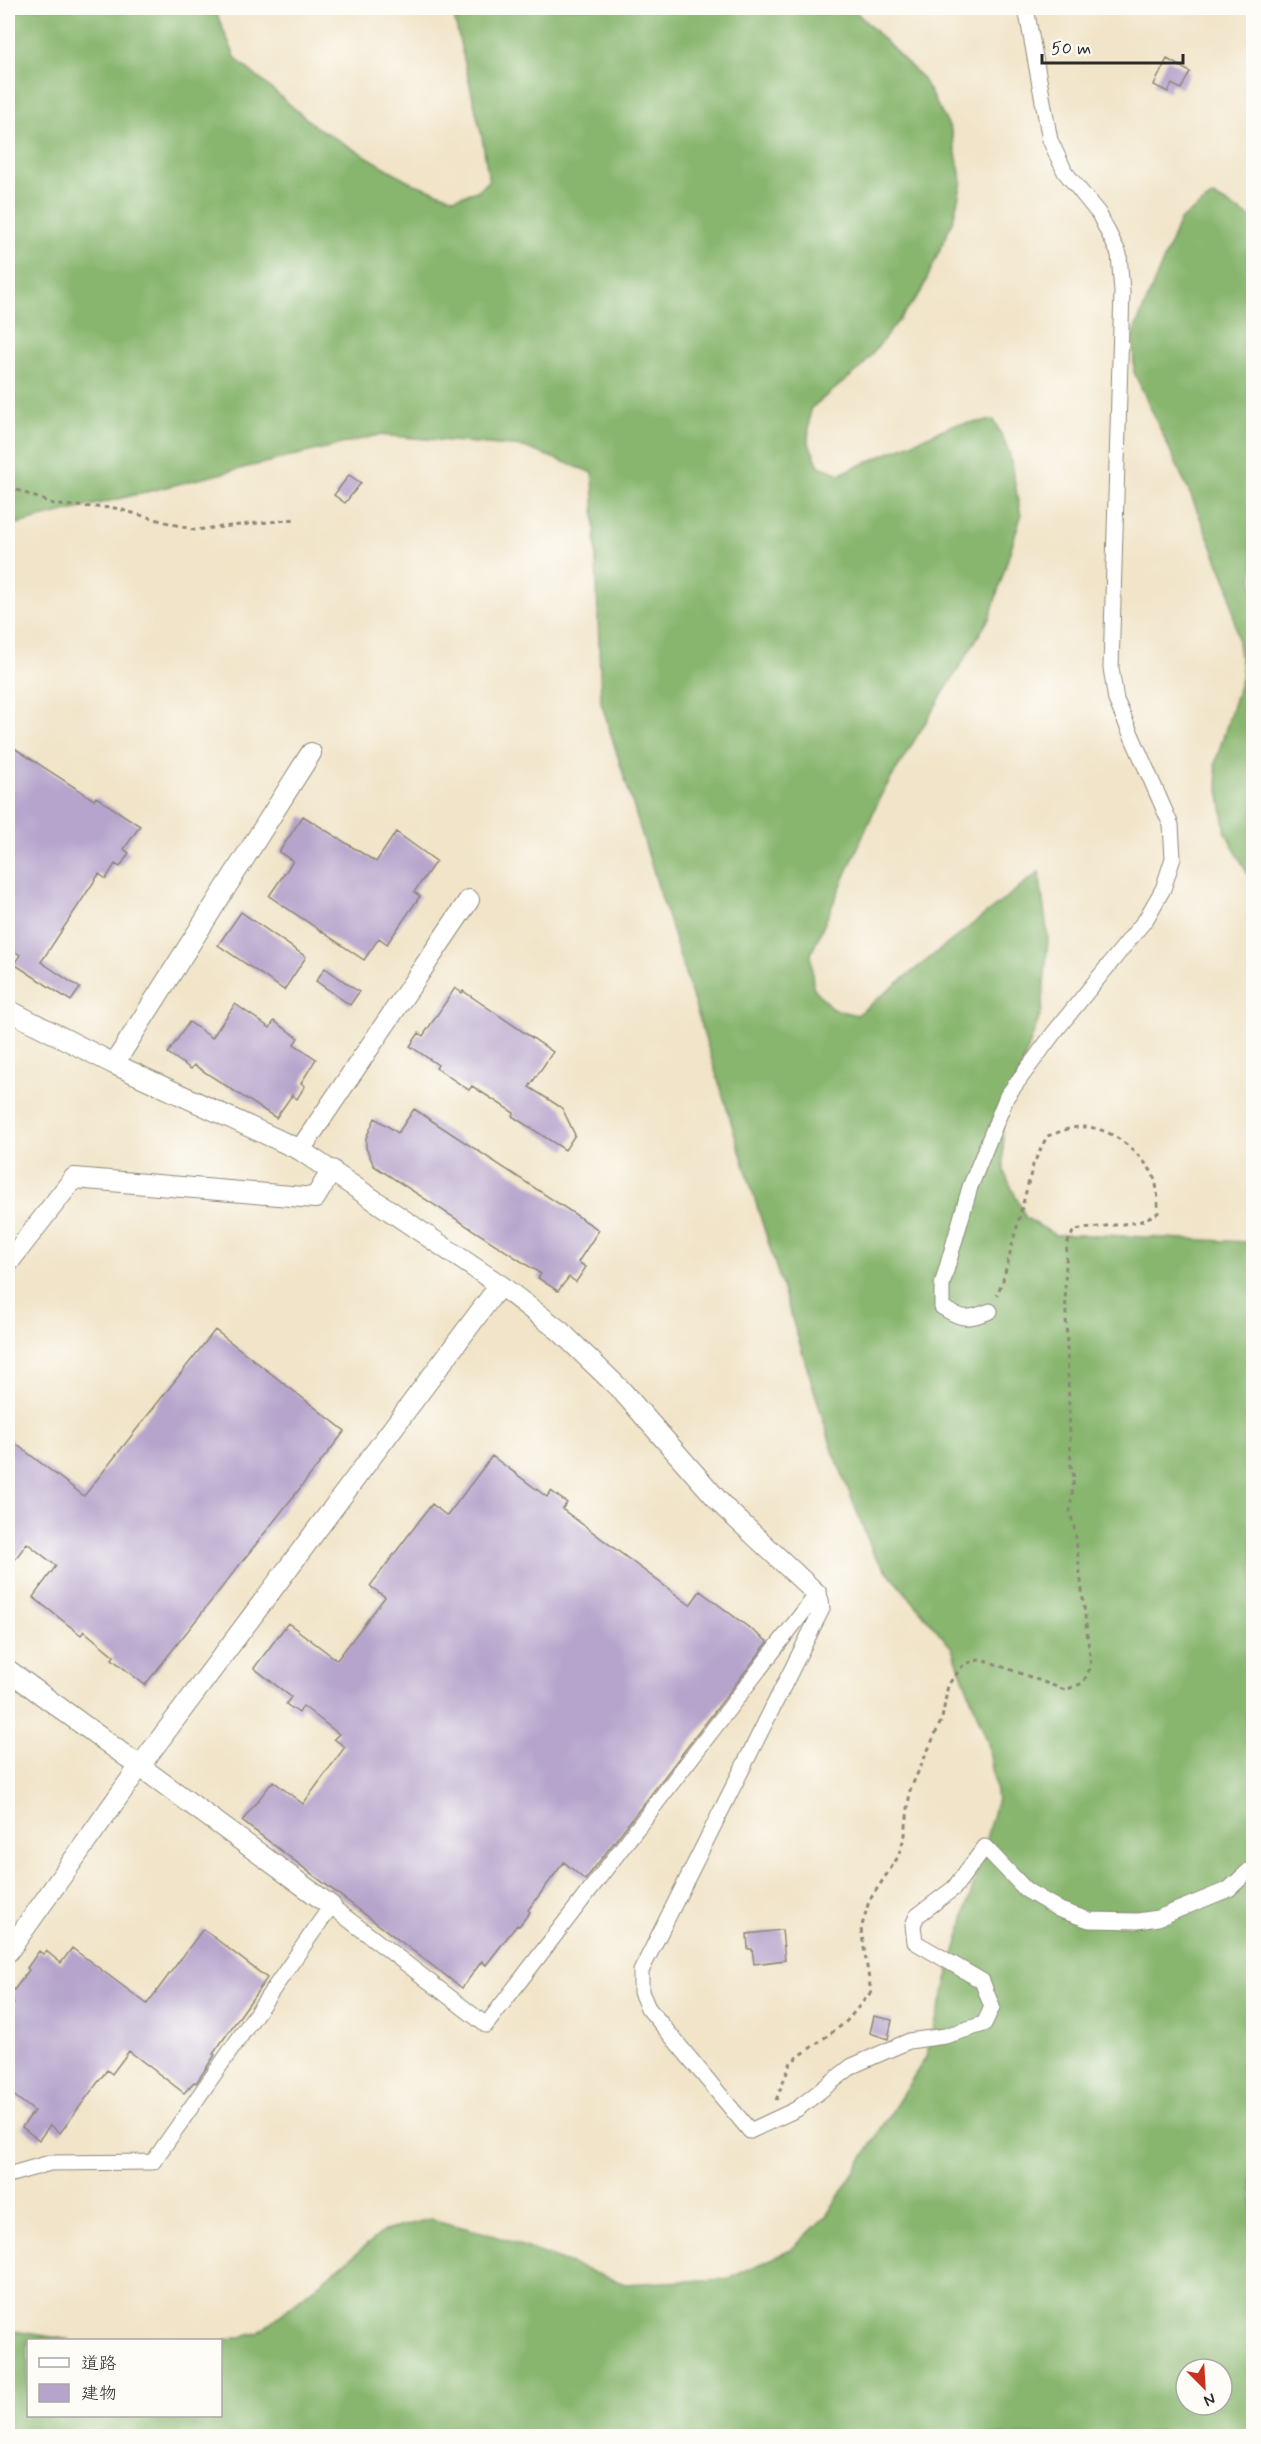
<svg xmlns="http://www.w3.org/2000/svg" width="1261" height="2444" font-family="Mynerve,'Klee One',sans-serif">
	<rect width="100%" height="100%" fill="#fdfcf7"/>
	<filter id="ink" filterUnits="userSpaceOnUse"><feTurbulence type="fractalNoise" baseFrequency=".0167" numOctaves="2"/><feDisplacementMap in="SourceGraphic" scale="12" xChannelSelector="R" yChannelSelector="G"/><feConvolveMatrix kernelMatrix="1 2 1 2 8 2 1 2 1" color-interpolation-filters="sRGB"/></filter>
	<filter id="wash" filterUnits="userSpaceOnUse"><feTurbulence type="fractalNoise" baseFrequency=".008" numOctaves="4" result="noise"/><feDisplacementMap in="SourceGraphic" scale="24" xChannelSelector="R" yChannelSelector="G"/><feGaussianBlur stdDeviation="1.35" result="paint"/><feColorMatrix in="noise" values="0 0 0 0 0 0 0 0 0 0 0 0 0 0 0 0 0 1.4 0 .05"/><feComposite in="paint" operator="in"/></filter>
	<g filter="url(#wash)">
		<rect width="100%" height="100%" fill="#f1e4c8"/>
		<!-- forest -->
		<path fill="#88b66e" stroke="#5a704c" stroke-width="1.5" fill-rule="evenodd" d="M 8,8 L 214,8 L 236,59 L 316,127 L 412,183 L 454,198 L 477,191 L 489,181 L 482,137 L 452,8 L 852,8 L 922,78 L 951,130 L 962,182 L 953,220 L 921,292 L 861,368 L 810,409 L 808,441 L 819,466 L 840,474 L 953,425 L 994,420 L 1009,452 L 1021,516 L 990,617 L 881,795 L 811,954 L 813,987 L 832,1009 L 857,1015 L 1039,872 L 1048,938 L 1042,1010 L 1002,1121 L 1004,1172 L 1026,1218 L 1055,1235 L 1103,1235 L 1246,1242 L 1253,1240 L 1253,2436 L 8,2436 L 8,2330 L 70,2340 L 28,2340 L 28,2416 L 220,2416 L 221,2341 L 258,2333 L 384,2231 L 430,2219 L 489,2234 L 625,2284 L 727,2279 L 791,2250 L 827,2215 L 926,2057 L 997,1799 L 988,1743 L 952,1648 L 874,1555 L 833,1451 L 601,702 L 593,473 L 524,447 L 378,435 L 8,526 ZM 1186,2369 L 1222,2369 L 1222,2405 L 1186,2405 Z
			M 1213,196 L 1253,219 L 1253,884 L 1226,833 L 1215,764 L 1243,673 L 1229,588 L 1192,498 L 1134,372 L 1133,334 L 1180,220 Z"/>
		<g id="blocks">
			<!-- building -->
			<path fill="#b6a4cc" d="M 1167,59 L 1190,72 L 1181,89 L 1172,84 L 1168,92 L 1154,85 Z
				M 349,475 L 361,483 L 345,503 L 334,495 Z
				M 8,744 L 94,800 L 96,797 L 140,826 L 124,849 L 129,853 L 120,867 L 115,864 L 106,879 L 99,874 L 41,962 L 80,988 L 71,1001 L 14,964 L 20,955 L 8,947 Z
				M 303,816 L 376,862 L 396,832 L 436,861 L 414,892 L 420,896 L 387,944 L 379,938 L 364,960 L 269,896 L 293,861 L 279,852 Z
				M 241,912 L 306,957 L 284,990 L 218,945 Z
				M 325,968 L 359,992 L 350,1005 L 316,981 Z
				M 455,988 L 462,993 L 463,991 L 553,1052 L 529,1087 L 562,1108 L 575,1135 L 565,1150 L 512,1116 L 514,1113 L 472,1086 L 469,1090 L 436,1068 L 438,1065 L 410,1046 L 419,1033 L 423,1036 Z
				M 235,1004 L 270,1028 L 274,1021 L 298,1038 L 294,1044 L 316,1059 L 301,1083 L 305,1086 L 297,1099 L 292,1095 L 276,1118 L 194,1065 L 191,1069 L 168,1053 L 189,1022 L 212,1038 Z
				M 414,1109 L 599,1230 L 578,1262 L 586,1267 L 576,1282 L 569,1277 L 558,1291 L 538,1278 L 541,1274 L 374,1166 L 366,1148 L 366,1138 L 375,1118 L 398,1133 Z
				M 215,1330 L 345,1431 L 145,1685 L 112,1659 L 114,1656 L 84,1631 L 81,1635 L 33,1597 L 56,1566 L 27,1543 L 8,1569 L 8,1438 L 84,1496 Z
				M 492,1456 L 547,1497 L 551,1491 L 567,1503 L 562,1509 L 690,1605 L 700,1591 L 768,1642 L 585,1880 L 564,1862 L 528,1910 L 530,1912 L 519,1926 L 517,1925 L 486,1965 L 482,1961 L 462,1988 L 242,1821 L 273,1781 L 303,1804 L 345,1747 L 334,1739 L 339,1734 L 303,1706 L 299,1713 L 286,1704 L 291,1697 L 254,1668 L 288,1623 L 337,1660 L 385,1597 L 370,1586 L 432,1504 L 447,1516 Z
				M 203,1929 L 267,1978 L 213,2054 L 215,2055 L 196,2083 L 194,2082 L 184,2093 L 129,2051 L 112,2074 L 107,2070 L 60,2133 L 50,2125 L 39,2140 L 22,2127 L 34,2111 L 8,2091 L 8,2012 L 14,2003 L 8,1998 L 29,1970 L 27,1968 L 39,1951 L 43,1954 L 46,1951 L 61,1963 L 72,1948 L 147,2004 Z
				M 782,1930 L 785,1960 L 754,1964 L 752,1949 L 748,1949 L 747,1934 Z
				M 874,2016 L 892,2020 L 888,2039 L 870,2033 Z"/>
		</g>
	</g>
	<g filter="url(#ink)">
		<use href="#blocks" fill-opacity="0" stroke="#8e887a" stroke-width="1.5"/>
		<g fill="none" stroke-linecap="round" stroke-linejoin="round">
			<!-- minor casing -->
			<g stroke="#8e887a" stroke-width="17">
				<path id="minor" d="M 990,1311 C 968,1319 963,1321 942,1307 L 942,1285 L 970,1187 L 1007,1096 L 1053,1034 L 1146,919 L 1163,889 L 1173,858 L 1171,825 L 1116,700 L 1111,668 L 1122,292 L 1119,254 L 1099,214 L 1065,172 L 1050,140 L 1026,8
					M 8,2175 L 50,2163 L 153,2162 L 331,1906 L 486,2025 L 817,1594 L 821,1600 L 822,1609 L 641,1971 L 641,1992 L 648,2008 L 750,2131 L 797,2109 L 852,2066 L 909,2041 L 945,2036 L 984,2024 L 992,2007 L 982,1981 L 915,1942 L 913,1925 L 917,1916 L 954,1888 L 985,1847 L 1026,1890 L 1060,1910 L 1089,1920 L 1138,1921 L 1158,1918 L 1229,1889 L 1254,1866"/>
			</g>
			<!-- tertiary casing -->
			<g stroke="#8e887a" stroke-width="22">
				<path id="tertiary" d="M 8,1010 L 114,1064 L 300,1150 L 500,1285 L 560,1331 L 621,1390 L 724,1507 L 817,1594
					M 114,1064 L 311,753
					M 300,1150 L 469,900
					M 8,1263 L 74,1178 L 315,1198 L 332,1170
					M 8,1670 L 331,1906
					M 8,1952 L 140,1766 L 500,1285"/>
			</g>
			<!-- path -->
			<path stroke="#8e887a" stroke-width="3" stroke-dasharray="4.5 4.5" stroke-linecap="butt" d="M 8,488 L 12,488 L 56,505 L 115,508 L 194,530 L 296,519
				M 776,2100 L 791,2062 L 845,2023 L 871,1992 L 861,1929 L 869,1901 L 898,1857 L 905,1835 L 910,1790 L 942,1719 L 948,1685 L 964,1664 L 982,1659 L 1065,1690 L 1083,1683 L 1091,1666 L 1075,1531 L 1070,1512 L 1074,1477 L 1071,1466 L 1065,1284 L 1067,1244 L 1074,1230 L 1139,1222 L 1158,1213 C 1158,1198 1158,1180 1149,1168 C 1134,1148 1109,1127 1084,1127 C 1072,1126 1058,1133 1047,1136 L 1033,1165 L 1003,1280 L 997,1295"/>
			<!-- minor -->
			<use href="#minor" stroke="#fff" stroke-width="15"/>
			<!-- tertiary -->
			<use href="#tertiary" stroke="#fff" stroke-width="20"/>
		</g>
	</g>
	<!-- margin -->
	<rect width="1261" height="2444" fill="none" stroke="#fdfcf7" stroke-width="30"/>
	<!-- legend -->
	<rect x="27" y="2339" width="195" height="78" fill="#fdfcf7" stroke="#a9a8a5" stroke-width="1.5"/>
	<rect x="39" y="2358" width="30" height="9" fill="#ffffff" stroke="#a9a8a5" stroke-width="1.5"/>
	<text x="81" y="2369" font-size="18" fill="#2b2b2b">道路</text>
	<rect x="39" y="2384" width="30" height="18" fill="#b6a4cc" stroke="#a9a8a5" stroke-width="1.5"/>
	<text x="81" y="2399" font-size="18" fill="#2b2b2b">建物</text>
	<!-- north arrow -->
	<g transform="translate(1204 2387) rotate(156)"><circle r="28" fill="#fdfcf7" stroke="#a9a8a5" stroke-width="1.5"/>
	<path d="M0-4.5L10 22L0 15L-10 22Z" fill="#c8321e"/>
	<text y="-9" font-size="16" font-weight="bold" text-anchor="middle" fill="#2b2b2b">N</text>
	</g>
	<!-- scale -->
	<path d="M1042 54v9h141v-9" fill="none" stroke="#2b2b2b" stroke-width="3"/>
	<text x="1051" y="54" font-size="18" fill="#2b2b2b" stroke="#fdfcf7" stroke-width="4.5" paint-order="stroke">50 m</text>
</svg>
